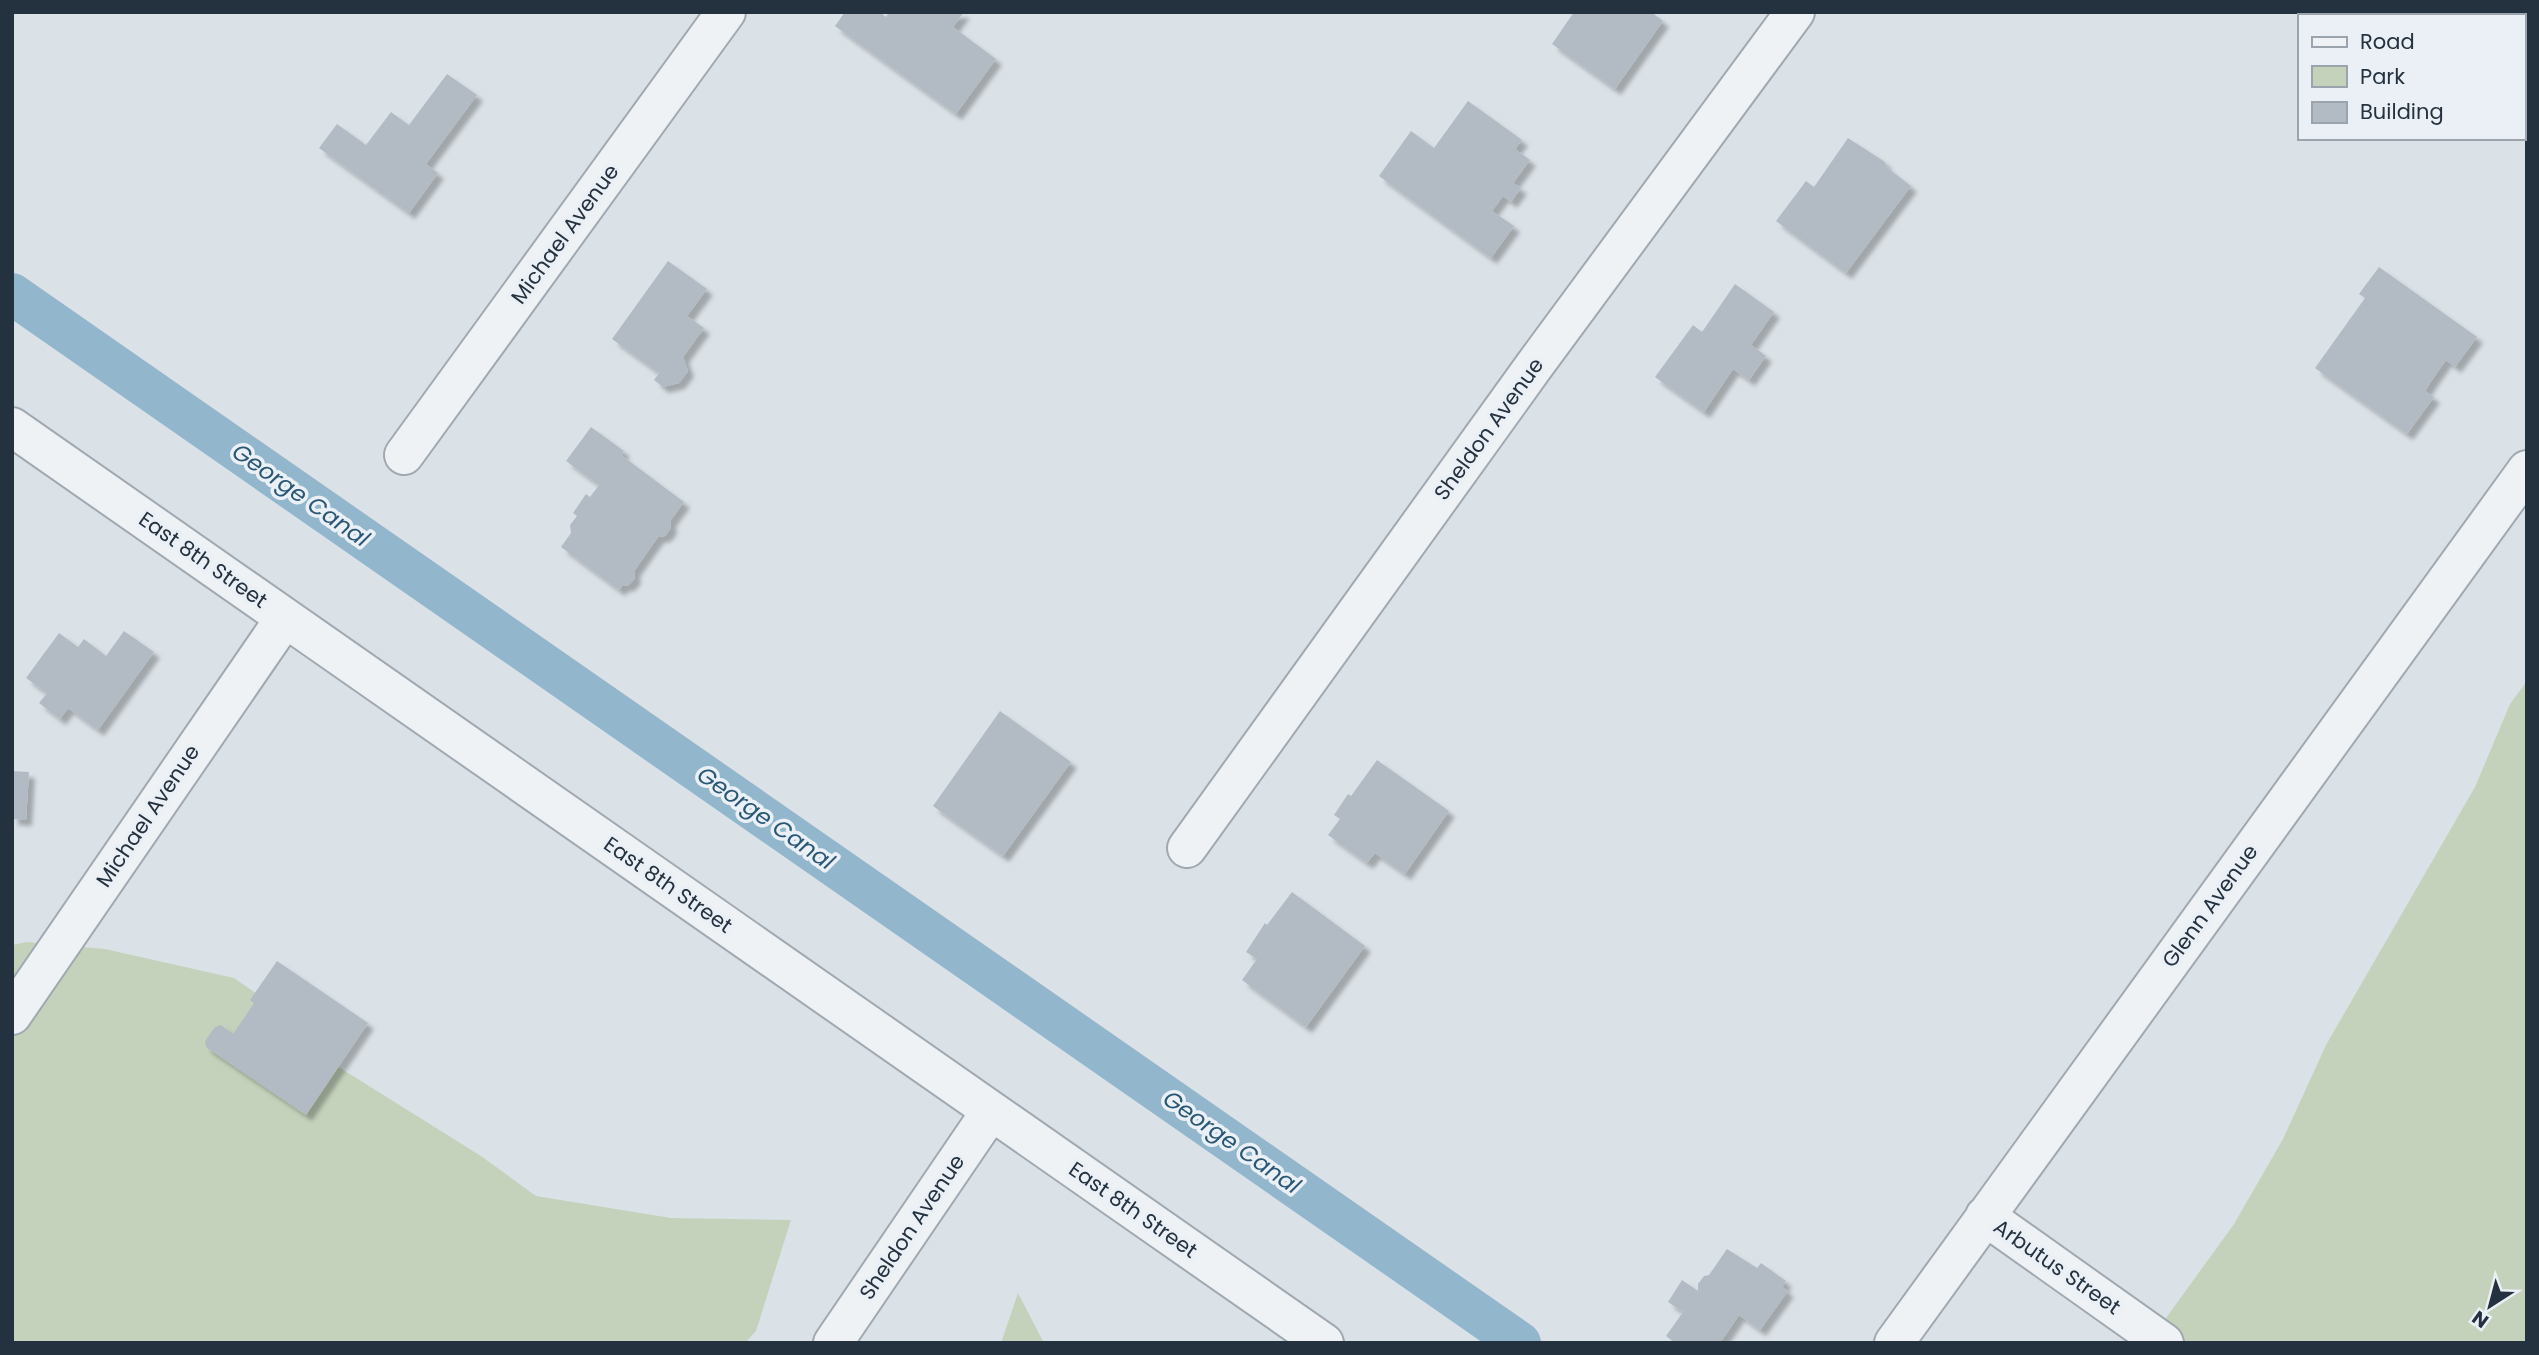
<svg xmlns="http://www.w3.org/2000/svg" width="2539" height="1355" font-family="Poppins,sans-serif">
	<defs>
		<filter id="shadow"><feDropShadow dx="6" dy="6" stdDeviation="2" flood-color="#0004"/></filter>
	</defs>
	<rect width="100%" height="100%" fill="#dbe2e7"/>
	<!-- green -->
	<path fill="#c4d2bb" d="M 2527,681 L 2527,1343 L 2148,1343 L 2234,1224 L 2283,1139 L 2326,1045 L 2475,787 L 2510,704 Z
		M 26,942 L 105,949 L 234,978 L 337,1049 L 337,1066 L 481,1156 L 536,1196 L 671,1218 L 791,1220 L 756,1331 L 745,1343 L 12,1343 L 12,945 Z
		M 1018,1293 L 1044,1343 L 1001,1343 Z"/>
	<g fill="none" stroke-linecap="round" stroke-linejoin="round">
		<!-- canal -->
		<path stroke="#92b6cc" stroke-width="42" d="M 12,294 L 1520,1343"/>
	</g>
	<!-- building -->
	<path fill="#b2bbc4" filter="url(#shadow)" d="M 845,12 L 880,12 L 886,17 L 889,12 L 964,12 L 953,27 L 996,59 L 956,114 L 835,26 Z
		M 1574,12 L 1651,12 L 1663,21 L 1615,89 L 1552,44 Z
		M 447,74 L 477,95 L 426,164 L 438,173 L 409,213 L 319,148 L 337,124 L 366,145 L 391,112 L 409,125 Z
		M 1468,101 L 1522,140 L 1515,149 L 1530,160 L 1513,183 L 1521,188 L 1511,202 L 1503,196 L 1492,211 L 1514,226 L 1491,258 L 1379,176 L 1411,131 L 1434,148 Z
		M 1848,138 L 1885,162 L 1885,166 L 1911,186 L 1846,273 L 1776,221 L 1806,181 L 1814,187 Z
		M 668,261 L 707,289 L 687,316 L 704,328 L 683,357 L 688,371 L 679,383 L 663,387 L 654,380 L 659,373 L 612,339 Z
		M 2379,267 L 2477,337 L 2455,367 L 2446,360 L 2432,380 L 2425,391 L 2434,397 L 2407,434 L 2315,368 L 2365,298 L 2359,294 Z
		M 1735,284 L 1774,312 L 1751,345 L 1766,356 L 1749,380 L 1733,369 L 1704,412 L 1655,377 L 1693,325 L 1702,332 Z
		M 591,427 L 624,451 L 621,455 L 684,502 L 670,521 L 671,528 L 665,536 L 658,537 L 634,571 L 635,578 L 629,585 L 622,586 L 619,590 L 561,547 L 571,533 L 570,525 L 577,516 L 573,513 L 586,494 L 590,497 L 599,485 L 566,461 Z
		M 124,631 L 154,652 L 98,730 L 68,708 L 60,719 L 39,703 L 47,693 L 26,678 L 59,633 L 78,647 L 84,639 L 106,656 Z
		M 1000,711 L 1071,762 L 1003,856 L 933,806 Z
		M 1377,760 L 1449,811 L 1405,874 L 1375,853 L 1367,863 L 1328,835 L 1340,819 L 1334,815 L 1348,794 L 1351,796 Z
		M 12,771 L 29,772 L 26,820 L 12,819 Z
		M 1292,892 L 1365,946 L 1306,1027 L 1242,980 L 1257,959 L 1246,952 L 1265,923 L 1267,925 Z
		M 277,961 L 368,1023 L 306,1115 L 206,1047 L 205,1041 L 215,1027 L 221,1025 L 233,1034 L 254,1003 L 250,1000 Z
		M 1727,1249 L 1757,1268 L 1761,1263 L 1786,1281 L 1782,1287 L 1788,1291 L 1760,1330 L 1739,1315 L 1720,1343 L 1675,1343 L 1666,1336 L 1683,1312 L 1668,1302 L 1682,1280 L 1698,1291 L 1698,1284 L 1704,1276 L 1709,1275 Z"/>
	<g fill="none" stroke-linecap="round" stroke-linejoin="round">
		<!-- minor casing -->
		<g stroke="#a0a9b1" stroke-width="42">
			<path id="minor" d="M 12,427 L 1324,1343
				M 404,455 L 726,12
				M 1187,848 L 1534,366 L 1795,12
				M 12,1015 L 285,618
				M 1985,1216 L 2164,1343
				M 833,1343 L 991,1111
				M 1894,1343 L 2527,470"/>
		</g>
		<!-- minor -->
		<use href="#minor" stroke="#eef2f5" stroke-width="38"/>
	</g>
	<g text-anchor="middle" stroke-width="7" stroke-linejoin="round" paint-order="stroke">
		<!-- street labels -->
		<g font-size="21" fill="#24313f" stroke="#eaf0f5">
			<text transform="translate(565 234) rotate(-54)" y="7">Michael Avenue</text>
			<text transform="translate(1489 429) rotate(-54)" y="7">Sheldon Avenue</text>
			<text transform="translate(203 560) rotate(35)" y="7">East 8th Street</text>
			<text transform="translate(148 816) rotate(-56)" y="7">Michael Avenue</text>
			<text transform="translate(668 885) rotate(35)" y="7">East 8th Street</text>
			<text transform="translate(2210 906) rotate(-54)" y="7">Glenn Avenue</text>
			<text transform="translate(1133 1210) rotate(35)" y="7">East 8th Street</text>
			<text transform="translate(912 1227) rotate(-56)" y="7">Sheldon Avenue</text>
			<text transform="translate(2057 1267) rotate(35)" y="7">Arbutus Street</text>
		</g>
		<!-- water labels -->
		<g font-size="23" font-style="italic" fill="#2a5776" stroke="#eaf0f5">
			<text transform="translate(301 495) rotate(35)" y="8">George Canal</text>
			<text transform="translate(766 818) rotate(35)" y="8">George Canal</text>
			<text transform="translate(1232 1142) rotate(35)" y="8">George Canal</text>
		</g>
	</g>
	<!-- border -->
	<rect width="2539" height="1355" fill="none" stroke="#24313f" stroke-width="28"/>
	<!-- legend -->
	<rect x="2298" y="14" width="228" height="126" fill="#eaf0f5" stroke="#9ba4ac" stroke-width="2"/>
	<rect x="2312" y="37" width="35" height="10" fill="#eef2f5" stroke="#9ba4ac" stroke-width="2"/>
	<text x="2360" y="49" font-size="21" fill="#24313f">Road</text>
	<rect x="2312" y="66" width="35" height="21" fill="#c4d2bb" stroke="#9ba4ac" stroke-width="2"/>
	<text x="2360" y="84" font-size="21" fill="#24313f">Park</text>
	<rect x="2312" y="102" width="35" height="21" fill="#b2bbc4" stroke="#9ba4ac" stroke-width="2"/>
	<text x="2360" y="119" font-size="21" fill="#24313f">Building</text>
	<!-- north arrow -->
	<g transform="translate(2490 1306) rotate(216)" stroke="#eaf0f5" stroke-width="5" paint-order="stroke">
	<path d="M0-5L12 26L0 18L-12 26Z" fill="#24313f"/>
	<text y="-10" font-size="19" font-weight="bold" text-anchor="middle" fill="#24313f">N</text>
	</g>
</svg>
